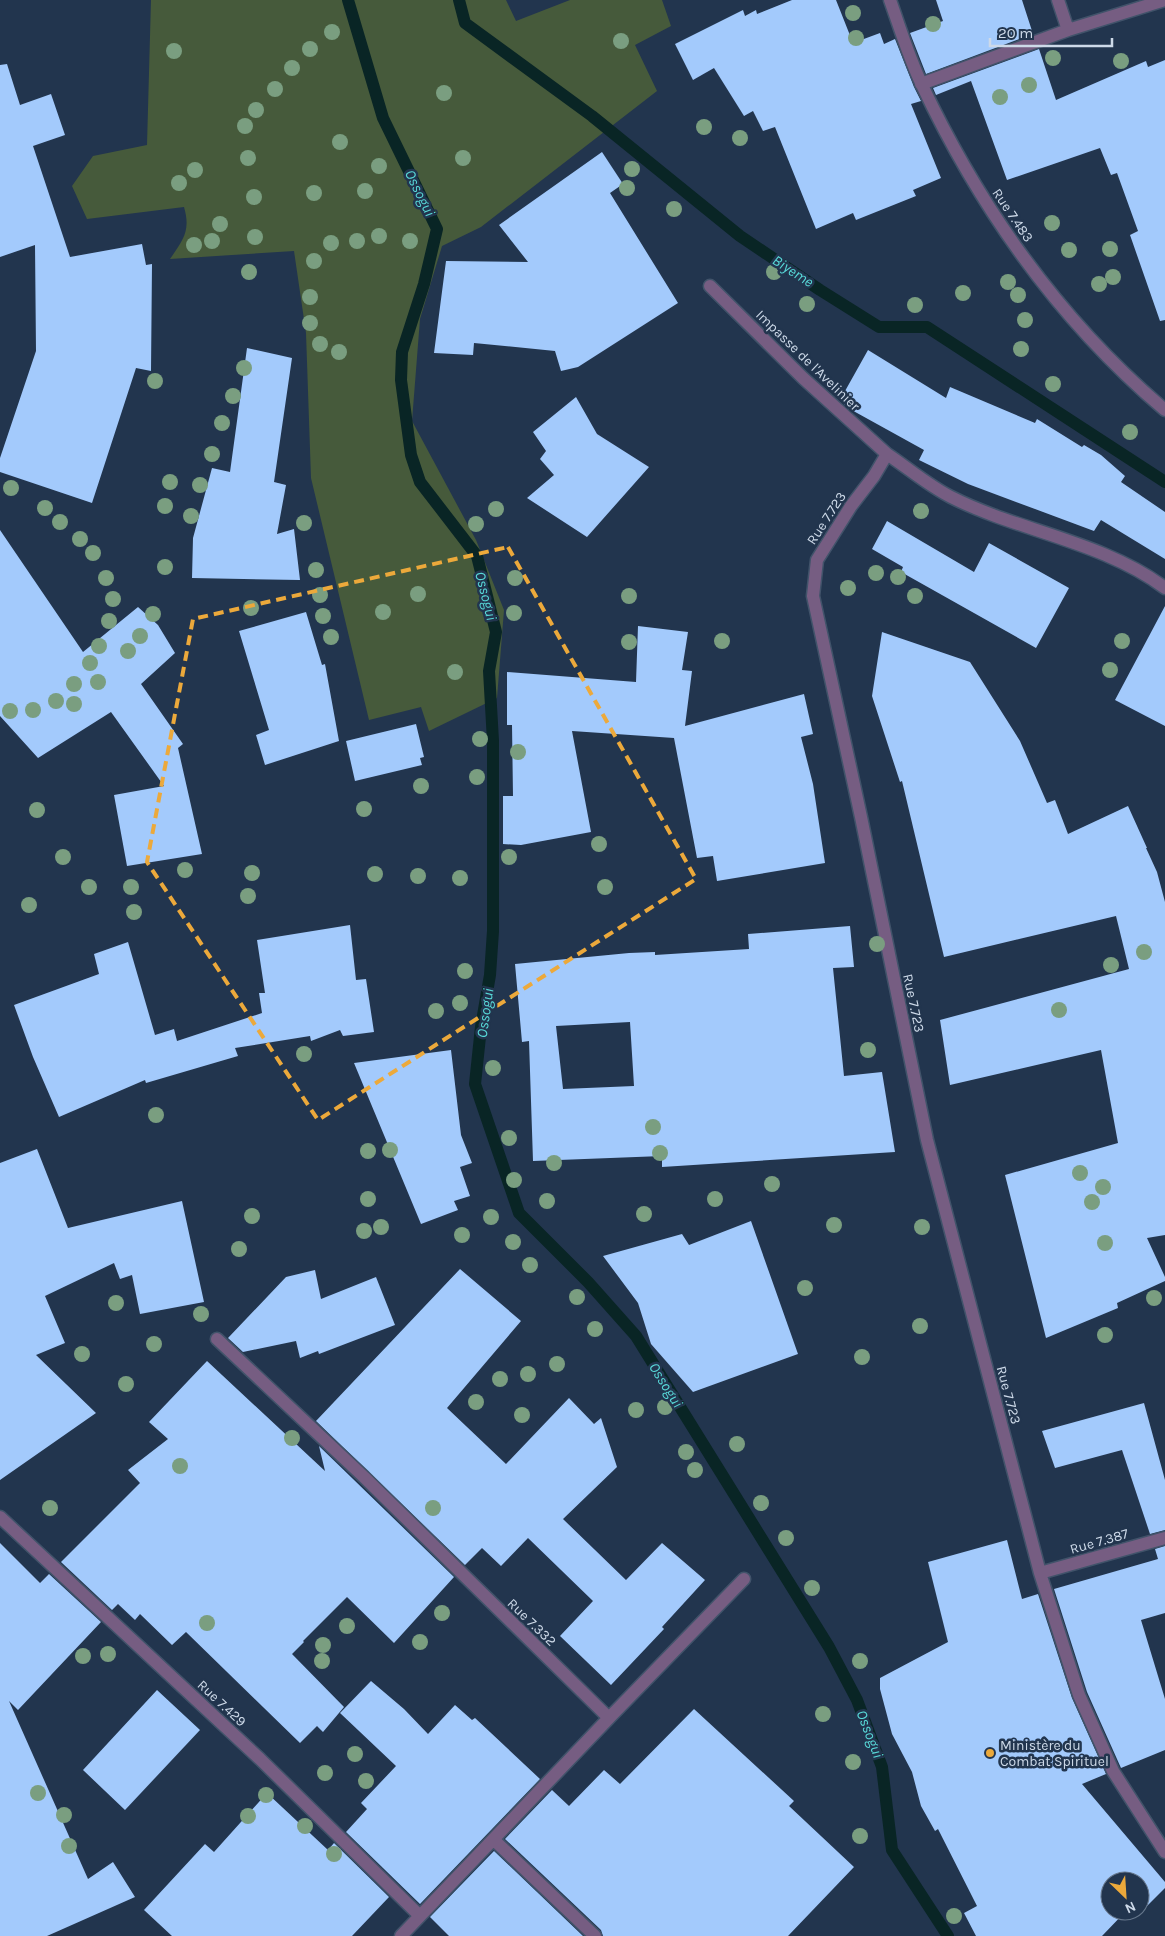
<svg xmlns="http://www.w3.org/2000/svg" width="1165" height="1936" font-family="Karla,sans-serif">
	<rect width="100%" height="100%" fill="#22354e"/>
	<!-- green -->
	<path fill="#465a3b" d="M 151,0 L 506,0 L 516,21 L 570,0 L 662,0 L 671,26 L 635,45 L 657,91 L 481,227 L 442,246 L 420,319 L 412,421 L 476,540 L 504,610 L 497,698 L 429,731 L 421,707 L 369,720 L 311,478 L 306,333 L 294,251 L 170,259 C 183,240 191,231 184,207 L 87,219 L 72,186 L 93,156 L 147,145 Z"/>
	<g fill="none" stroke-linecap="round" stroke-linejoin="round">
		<!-- stream -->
		<path stroke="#092525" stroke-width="12" d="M 348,0 L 383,118 L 437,229 L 424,284 L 402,352 L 401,380 L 411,455 L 420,482 L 477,556 L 496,632 L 489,671 L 493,741 L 493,931 L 490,975 L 481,1027 L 475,1084 L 519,1213 L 588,1282 L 636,1336 L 829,1647 L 857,1700 L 882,1767 L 892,1850 L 948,1936
			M 459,0 L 465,23 L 592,116 L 740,236 L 820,290 L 879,327 L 927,327 L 1165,482"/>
	</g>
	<!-- building -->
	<path fill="#a3cafc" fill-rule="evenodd" d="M 792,0 L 836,0 L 853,43 L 880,33 L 884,44 L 895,39 L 914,87 L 921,101 L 911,104 L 941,178 L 913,190 L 916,196 L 856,220 L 853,213 L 816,229 L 775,127 L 763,131 L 753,111 L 744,116 L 714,68 L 693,80 L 675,44 L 743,10 L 745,16 L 756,10 L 757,14 Z
		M 936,0 L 1022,0 L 1033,34 L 926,74 L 910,33 L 943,21 Z
		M 1039,49 L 1056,100 L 1146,61 L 1148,67 L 1165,60 L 1165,320 L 1160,321 L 1130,235 L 1138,231 L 1117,173 L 1111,175 L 1100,148 L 1007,180 L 971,81 L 936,95 L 933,88 Z
		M 7,64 L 20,105 L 51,94 L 65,135 L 33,146 L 70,257 L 142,244 L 146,265 L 152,264 L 151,371 L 136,368 L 92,503 L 0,472 L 0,458 L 36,351 L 35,245 L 0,257 L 0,65 Z
		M 602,152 L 623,184 L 610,193 L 678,303 L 578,367 L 561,371 L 555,351 L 474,343 L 473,355 L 434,353 L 446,261 L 528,262 L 499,225 Z
		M 247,348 L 292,358 L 274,482 L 286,485 L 277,534 L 294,529 L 300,580 L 192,578 L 193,538 L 212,468 L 230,472 Z
		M 868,350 L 946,398 L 950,387 L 1035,423 L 1037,419 L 1082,447 L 1084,445 L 1101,455 L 1125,476 L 1121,482 L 1165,512 L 1165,559 L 1101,520 L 1094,531 L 968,484 L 919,460 L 924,450 L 848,408 L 840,400 Z
		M 576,397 L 597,434 L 649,467 L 587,537 L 527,498 L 554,475 L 540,459 L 546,451 L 533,432 Z
		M 887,521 L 974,572 L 989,543 L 1069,588 L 1036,648 L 901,572 L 903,567 L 872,549 Z
		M 0,530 L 83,652 L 138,607 L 158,625 L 175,653 L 141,684 L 183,744 L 178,748 L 202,854 L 127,866 L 114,795 L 164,786 L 111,712 L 38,758 L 0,716 Z
		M 1165,606 L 1165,726 L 1115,700 Z
		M 306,612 L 322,665 L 325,664 L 339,741 L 265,765 L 256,735 L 269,730 L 239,631 Z
		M 638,626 L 688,632 L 682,670 L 692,671 L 685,726 L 804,694 L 813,734 L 801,737 L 813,784 L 825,863 L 717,881 L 713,856 L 697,858 L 674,738 L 572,731 L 591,832 L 521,845 L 503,844 L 503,796 L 513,796 L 512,725 L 507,725 L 507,672 L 636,682 Z
		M 882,632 L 970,662 L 1020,741 L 1047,803 L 1055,800 L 1068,834 L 1128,806 L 1147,848 L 1146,848 L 1157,872 L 1165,902 L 1165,1235 L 1147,1238 L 1165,1277 L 1165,1281 L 1117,1303 L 1118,1308 L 1046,1338 L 1005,1175 L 1118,1143 L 1101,1050 L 950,1085 L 940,1020 L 1129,969 L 1116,916 L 944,957 L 902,781 L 900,782 L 872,696 Z
		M 416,724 L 424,757 L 420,758 L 422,765 L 355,781 L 346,741 Z
		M 350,925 L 356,980 L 366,979 L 374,1032 L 343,1036 L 340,1030 L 311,1041 L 310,1036 L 235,1048 L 238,1056 L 146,1083 L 145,1080 L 59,1117 L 33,1057 L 14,1005 L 99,974 L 94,954 L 128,942 L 155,1035 L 174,1029 L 177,1041 L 262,1013 L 259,993 L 265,993 L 257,940 Z
		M 850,926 L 854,967 L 833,968 L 844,1076 L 882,1072 L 895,1152 L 662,1167 L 662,1156 L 533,1161 L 529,1041 L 522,1042 L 515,964 L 629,953 L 655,952 L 655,955 L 749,949 L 748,934 ZM 630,1022 L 634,1086 L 563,1089 L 556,1026 Z
		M 451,1050 L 461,1135 L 472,1163 L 460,1167 L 470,1196 L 454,1201 L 458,1210 L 421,1224 L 354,1063 Z
		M 37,1149 L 68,1228 L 182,1201 L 204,1302 L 140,1314 L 132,1275 L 120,1279 L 114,1263 L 45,1296 L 65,1343 L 36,1355 L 96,1413 L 0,1480 L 0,1163 Z
		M 751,1221 L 798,1354 L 693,1392 L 651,1344 L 638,1303 L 603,1256 L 682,1234 L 689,1245 Z
		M 460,1269 L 521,1321 L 447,1408 L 506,1464 L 569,1398 L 594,1424 L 601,1418 L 617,1467 L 563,1519 L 626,1580 L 662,1543 L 705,1580 L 662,1627 L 664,1629 L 611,1685 L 560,1636 L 593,1601 L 528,1538 L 501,1566 L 482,1548 L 465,1565 L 316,1421 Z
		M 315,1270 L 321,1299 L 376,1277 L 395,1325 L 319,1354 L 318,1351 L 300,1358 L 296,1341 L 243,1352 L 228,1338 L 286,1277 Z
		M 207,1361 L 325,1471 L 319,1446 L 454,1577 L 394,1643 L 347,1597 L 303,1641 L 304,1642 L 292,1654 L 344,1707 L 323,1732 L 317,1726 L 300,1743 L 186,1632 L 172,1645 L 140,1614 L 135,1620 L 118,1604 L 112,1610 L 61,1562 L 140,1483 L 128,1470 L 168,1439 L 149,1422 Z
		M 1144,1403 L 1165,1480 L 1165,1530 L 1150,1534 L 1122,1450 L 1055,1468 L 1042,1431 Z
		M 1007,1540 L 1022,1599 L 1038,1594 L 1072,1698 L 1106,1774 L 1082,1784 L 1165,1882 L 1165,1888 L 1140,1913 L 1138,1911 L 1140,1911 L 1140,1881 L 1110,1881 L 1110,1911 L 1126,1911 L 1102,1936 L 976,1936 L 964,1913 L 977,1906 L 938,1829 L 935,1831 L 921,1806 L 912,1772 L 892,1734 L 880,1689 L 880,1678 L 948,1642 L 928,1562 Z
		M 0,1543 L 40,1583 L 49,1574 L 101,1622 L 18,1710 L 9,1701 L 88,1879 L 113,1862 L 135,1897 L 47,1936 L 0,1936 Z
		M 1165,1546 L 1165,1613 L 1141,1620 L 1165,1699 L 1165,1750 L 1121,1768 L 1087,1692 L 1054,1589 L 1158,1559 L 1155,1549 Z
		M 371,1681 L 404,1709 L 428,1734 L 455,1705 L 472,1720 L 475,1718 L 540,1779 L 420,1904 L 346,1832 L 367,1809 L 361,1803 L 396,1766 L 340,1713 Z
		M 157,1690 L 200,1730 L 125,1810 L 83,1770 Z
		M 694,1709 L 794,1801 L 789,1806 L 854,1867 L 788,1936 L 603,1936 L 601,1930 L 505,1839 L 552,1790 L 569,1806 L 604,1770 L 620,1784 Z
		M 267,1793 L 328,1850 L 334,1843 L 389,1897 L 352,1936 L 172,1936 L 144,1910 L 205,1844 L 214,1852 Z
		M 494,1851 L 583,1936 L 449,1936 L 430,1917 Z"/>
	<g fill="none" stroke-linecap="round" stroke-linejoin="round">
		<!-- minor casing -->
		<g stroke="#41536a" stroke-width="15">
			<path id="minor" d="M 890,0 C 900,28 909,58 922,85 C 981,210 1060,321 1165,410
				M 1058,0 L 1068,30
				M 921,84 L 1068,30 L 1165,0
				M 710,286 L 803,378 L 887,454
				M 1165,588 C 1104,542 1018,531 951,497 C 929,486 908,468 887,454 L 874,476 L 851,506 L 817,560 L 813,596 L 861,817 L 927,1140 L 1040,1573 L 1079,1695 L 1113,1771 L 1165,1852
				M 217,1339 L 364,1477 L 609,1718 L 401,1936
				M 0,1517 L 260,1759 L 420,1916
				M 1040,1573 L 1165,1538
				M 609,1718 L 744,1579
				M 494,1840 L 595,1936"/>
		</g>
		<!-- minor -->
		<use href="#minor" stroke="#765d82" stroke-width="12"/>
	</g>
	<!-- trees -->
	<g fill="#7a9e80">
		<circle cx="853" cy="13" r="8"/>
		<circle cx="933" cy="24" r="8"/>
		<circle cx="332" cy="32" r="8"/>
		<circle cx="856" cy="38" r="8"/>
		<circle cx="621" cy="41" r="8"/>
		<circle cx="310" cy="49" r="8"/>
		<circle cx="174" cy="51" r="8"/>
		<circle cx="1053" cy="58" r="8"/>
		<circle cx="1121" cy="61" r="8"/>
		<circle cx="292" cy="68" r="8"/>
		<circle cx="1029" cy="85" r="8"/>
		<circle cx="275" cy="89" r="8"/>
		<circle cx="444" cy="93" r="8"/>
		<circle cx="1000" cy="97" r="8"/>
		<circle cx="256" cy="110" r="8"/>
		<circle cx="245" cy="126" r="8"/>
		<circle cx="704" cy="127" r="8"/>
		<circle cx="740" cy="138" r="8"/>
		<circle cx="340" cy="142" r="8"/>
		<circle cx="248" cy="158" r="8"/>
		<circle cx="463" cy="158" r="8"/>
		<circle cx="379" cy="166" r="8"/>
		<circle cx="632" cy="169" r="8"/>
		<circle cx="195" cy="170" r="8"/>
		<circle cx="179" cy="183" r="8"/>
		<circle cx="627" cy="188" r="8"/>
		<circle cx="365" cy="191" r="8"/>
		<circle cx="314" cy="193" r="8"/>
		<circle cx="254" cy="197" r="8"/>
		<circle cx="674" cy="209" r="8"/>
		<circle cx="1052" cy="223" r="8"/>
		<circle cx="220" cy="224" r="8"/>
		<circle cx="379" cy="236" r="8"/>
		<circle cx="255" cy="237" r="8"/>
		<circle cx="212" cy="241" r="8"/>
		<circle cx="357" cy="241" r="8"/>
		<circle cx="410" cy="241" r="8"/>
		<circle cx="331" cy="243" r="8"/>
		<circle cx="194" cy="245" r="8"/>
		<circle cx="1110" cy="249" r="8"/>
		<circle cx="1069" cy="250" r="8"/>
		<circle cx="314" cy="261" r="8"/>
		<circle cx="249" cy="272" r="8"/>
		<circle cx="774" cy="272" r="8"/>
		<circle cx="1113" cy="277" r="8"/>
		<circle cx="1008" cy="282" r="8"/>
		<circle cx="1099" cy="284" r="8"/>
		<circle cx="963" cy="293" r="8"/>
		<circle cx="1018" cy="295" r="8"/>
		<circle cx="310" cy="297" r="8"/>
		<circle cx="807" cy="304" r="8"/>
		<circle cx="915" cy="305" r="8"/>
		<circle cx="1025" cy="320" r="8"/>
		<circle cx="310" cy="323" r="8"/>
		<circle cx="320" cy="344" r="8"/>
		<circle cx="1021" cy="349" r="8"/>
		<circle cx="339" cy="352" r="8"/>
		<circle cx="244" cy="368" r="8"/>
		<circle cx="155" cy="381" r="8"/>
		<circle cx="1053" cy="384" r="8"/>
		<circle cx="233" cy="396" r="8"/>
		<circle cx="222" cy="423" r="8"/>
		<circle cx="1130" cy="432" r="8"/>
		<circle cx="212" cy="454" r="8"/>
		<circle cx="170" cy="482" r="8"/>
		<circle cx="200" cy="485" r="8"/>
		<circle cx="11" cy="488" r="8"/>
		<circle cx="165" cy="506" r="8"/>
		<circle cx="45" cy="508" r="8"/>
		<circle cx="496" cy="509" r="8"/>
		<circle cx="921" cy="511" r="8"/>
		<circle cx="191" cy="516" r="8"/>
		<circle cx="60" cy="522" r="8"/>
		<circle cx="304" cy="523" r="8"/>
		<circle cx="476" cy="524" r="8"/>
		<circle cx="80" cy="539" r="8"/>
		<circle cx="93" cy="553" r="8"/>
		<circle cx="165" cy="567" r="8"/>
		<circle cx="316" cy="570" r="8"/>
		<circle cx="876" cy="573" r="8"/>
		<circle cx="898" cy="577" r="8"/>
		<circle cx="106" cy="578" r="8"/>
		<circle cx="515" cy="578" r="8"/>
		<circle cx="848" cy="588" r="8"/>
		<circle cx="418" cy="594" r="8"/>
		<circle cx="320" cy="595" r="8"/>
		<circle cx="629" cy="596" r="8"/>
		<circle cx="915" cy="596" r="8"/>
		<circle cx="113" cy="599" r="8"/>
		<circle cx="251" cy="608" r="8"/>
		<circle cx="383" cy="612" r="8"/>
		<circle cx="514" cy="613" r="8"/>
		<circle cx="153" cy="614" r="8"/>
		<circle cx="323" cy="616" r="8"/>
		<circle cx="109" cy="621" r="8"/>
		<circle cx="140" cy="636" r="8"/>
		<circle cx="331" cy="637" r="8"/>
		<circle cx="722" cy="641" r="8"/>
		<circle cx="1122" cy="641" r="8"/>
		<circle cx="629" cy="642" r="8"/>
		<circle cx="99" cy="646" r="8"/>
		<circle cx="128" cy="651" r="8"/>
		<circle cx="90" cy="663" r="8"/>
		<circle cx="1110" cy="670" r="8"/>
		<circle cx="455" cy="672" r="8"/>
		<circle cx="98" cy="682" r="8"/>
		<circle cx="74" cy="684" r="8"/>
		<circle cx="56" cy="701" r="8"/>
		<circle cx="74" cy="704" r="8"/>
		<circle cx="33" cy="710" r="8"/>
		<circle cx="10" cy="711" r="8"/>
		<circle cx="480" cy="739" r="8"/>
		<circle cx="518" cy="752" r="8"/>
		<circle cx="477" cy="777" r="8"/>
		<circle cx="421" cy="786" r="8"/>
		<circle cx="364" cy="809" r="8"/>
		<circle cx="37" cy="810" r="8"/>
		<circle cx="599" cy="844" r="8"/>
		<circle cx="63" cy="857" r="8"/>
		<circle cx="509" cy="857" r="8"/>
		<circle cx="185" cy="870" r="8"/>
		<circle cx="252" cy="873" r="8"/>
		<circle cx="375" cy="874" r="8"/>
		<circle cx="418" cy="876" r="8"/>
		<circle cx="460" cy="878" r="8"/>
		<circle cx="89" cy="887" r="8"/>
		<circle cx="131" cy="887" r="8"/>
		<circle cx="605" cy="887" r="8"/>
		<circle cx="248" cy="896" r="8"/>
		<circle cx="29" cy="905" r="8"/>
		<circle cx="134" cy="912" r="8"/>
		<circle cx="877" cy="944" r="8"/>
		<circle cx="1144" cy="952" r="8"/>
		<circle cx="1111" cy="965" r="8"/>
		<circle cx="465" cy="971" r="8"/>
		<circle cx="460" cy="1003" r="8"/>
		<circle cx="1059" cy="1010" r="8"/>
		<circle cx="436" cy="1011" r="8"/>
		<circle cx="868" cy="1050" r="8"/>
		<circle cx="304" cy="1054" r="8"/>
		<circle cx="493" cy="1068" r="8"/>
		<circle cx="156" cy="1115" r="8"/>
		<circle cx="653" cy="1127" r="8"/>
		<circle cx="509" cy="1138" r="8"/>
		<circle cx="390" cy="1150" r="8"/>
		<circle cx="368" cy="1151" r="8"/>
		<circle cx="660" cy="1153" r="8"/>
		<circle cx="554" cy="1163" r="8"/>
		<circle cx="1080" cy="1173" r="8"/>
		<circle cx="514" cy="1180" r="8"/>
		<circle cx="772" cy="1184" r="8"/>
		<circle cx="1103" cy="1187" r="8"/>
		<circle cx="368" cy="1199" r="8"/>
		<circle cx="715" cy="1199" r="8"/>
		<circle cx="547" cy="1201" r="8"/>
		<circle cx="1092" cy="1202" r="8"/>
		<circle cx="644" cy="1214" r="8"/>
		<circle cx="252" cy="1216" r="8"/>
		<circle cx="491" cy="1217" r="8"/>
		<circle cx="834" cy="1225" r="8"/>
		<circle cx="381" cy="1227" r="8"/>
		<circle cx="922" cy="1227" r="8"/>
		<circle cx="364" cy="1231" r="8"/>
		<circle cx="462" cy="1235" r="8"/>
		<circle cx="513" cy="1242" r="8"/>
		<circle cx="1105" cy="1243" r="8"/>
		<circle cx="239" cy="1249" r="8"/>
		<circle cx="530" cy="1265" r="8"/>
		<circle cx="805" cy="1288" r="8"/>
		<circle cx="577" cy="1297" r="8"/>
		<circle cx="1154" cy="1298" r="8"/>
		<circle cx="116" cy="1303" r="8"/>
		<circle cx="201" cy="1314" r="8"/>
		<circle cx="920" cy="1326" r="8"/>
		<circle cx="595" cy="1329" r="8"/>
		<circle cx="1105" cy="1335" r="8"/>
		<circle cx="154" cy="1344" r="8"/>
		<circle cx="82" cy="1354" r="8"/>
		<circle cx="862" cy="1357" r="8"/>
		<circle cx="557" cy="1364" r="8"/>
		<circle cx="528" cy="1374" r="8"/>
		<circle cx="500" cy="1379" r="8"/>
		<circle cx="126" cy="1384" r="8"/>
		<circle cx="476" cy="1402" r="8"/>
		<circle cx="665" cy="1407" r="8"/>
		<circle cx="636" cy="1410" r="8"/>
		<circle cx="522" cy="1415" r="8"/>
		<circle cx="292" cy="1438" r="8"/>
		<circle cx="737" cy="1444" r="8"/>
		<circle cx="686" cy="1452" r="8"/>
		<circle cx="180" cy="1466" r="8"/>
		<circle cx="695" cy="1470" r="8"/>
		<circle cx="761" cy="1503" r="8"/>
		<circle cx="50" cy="1508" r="8"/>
		<circle cx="433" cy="1508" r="8"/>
		<circle cx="786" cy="1538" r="8"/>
		<circle cx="812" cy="1588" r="8"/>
		<circle cx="442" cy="1613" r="8"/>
		<circle cx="207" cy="1623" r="8"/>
		<circle cx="347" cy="1626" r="8"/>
		<circle cx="420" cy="1642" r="8"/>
		<circle cx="323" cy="1645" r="8"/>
		<circle cx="108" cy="1654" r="8"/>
		<circle cx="83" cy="1656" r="8"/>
		<circle cx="322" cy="1661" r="8"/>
		<circle cx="860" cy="1661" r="8"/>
		<circle cx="823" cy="1714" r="8"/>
		<circle cx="355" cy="1754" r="8"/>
		<circle cx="853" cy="1762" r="8"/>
		<circle cx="325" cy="1773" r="8"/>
		<circle cx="366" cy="1781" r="8"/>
		<circle cx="38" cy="1793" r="8"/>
		<circle cx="266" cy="1795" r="8"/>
		<circle cx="64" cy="1815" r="8"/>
		<circle cx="248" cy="1816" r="8"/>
		<circle cx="305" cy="1826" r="8"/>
		<circle cx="860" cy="1836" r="8"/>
		<circle cx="69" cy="1846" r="8"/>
		<circle cx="334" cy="1854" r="8"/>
		<circle cx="954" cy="1916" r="8"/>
	</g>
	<!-- marked area -->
	<path fill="none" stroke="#eca93b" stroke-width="4" stroke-dasharray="10 6" stroke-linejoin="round" d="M 508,547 L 696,879 L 318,1120 L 147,862 L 193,619 Z"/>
	<!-- markers -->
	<circle fill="#eca93b" stroke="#22354e" stroke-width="2" cx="990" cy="1753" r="5"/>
	<g text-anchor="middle" stroke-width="5" stroke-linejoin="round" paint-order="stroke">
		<!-- street labels -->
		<g font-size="14" fill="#cdd9e8" stroke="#22354e">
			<text transform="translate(1013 215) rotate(56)" y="5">Rue 7.483</text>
			<text transform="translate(808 360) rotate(44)" y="5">Impasse de l'Avelinier</text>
			<text transform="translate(826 518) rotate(-57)" y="5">Rue 7.723</text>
			<text transform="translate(914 1003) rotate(78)" y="5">Rue 7.723</text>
			<text transform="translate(1009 1395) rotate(75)" y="5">Rue 7.723</text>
			<text transform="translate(1099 1541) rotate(-16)" y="5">Rue 7.387</text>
			<text transform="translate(532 1622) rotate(44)" y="5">Rue 7.332</text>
			<text transform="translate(222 1703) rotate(43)" y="5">Rue 7.429</text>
		</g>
		<!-- poi labels -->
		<g font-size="14" fill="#cdd9e8" stroke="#22354e" text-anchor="start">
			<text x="1000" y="1750">Ministère du<tspan x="1000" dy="16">Combat Spirituel</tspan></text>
		</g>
		<!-- water labels -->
		<g font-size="15" font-style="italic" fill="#58d8d8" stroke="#22354e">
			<text transform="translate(420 193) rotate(64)" y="5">Ossogui</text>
			<text transform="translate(793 271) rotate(33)" y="5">Biyeme</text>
			<text transform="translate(486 596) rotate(76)" y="5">Ossogui</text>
			<text transform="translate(485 1013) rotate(-82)" y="5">Ossogui</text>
			<text transform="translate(666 1385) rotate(58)" y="5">Ossogui</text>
			<text transform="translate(870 1734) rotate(69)" y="5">Ossogui</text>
		</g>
	</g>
	<!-- north arrow -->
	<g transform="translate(1125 1896) rotate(155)"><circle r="24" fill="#22354e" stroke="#66778c"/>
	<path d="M0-4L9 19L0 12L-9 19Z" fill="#eca93b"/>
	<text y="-8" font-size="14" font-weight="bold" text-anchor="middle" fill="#cdd9e8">N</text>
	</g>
	<!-- scale -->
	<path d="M990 38v8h122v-8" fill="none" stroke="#cdd9e8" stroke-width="2.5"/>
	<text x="998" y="38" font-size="15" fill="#cdd9e8" stroke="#22354e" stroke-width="4" paint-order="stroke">20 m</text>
</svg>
